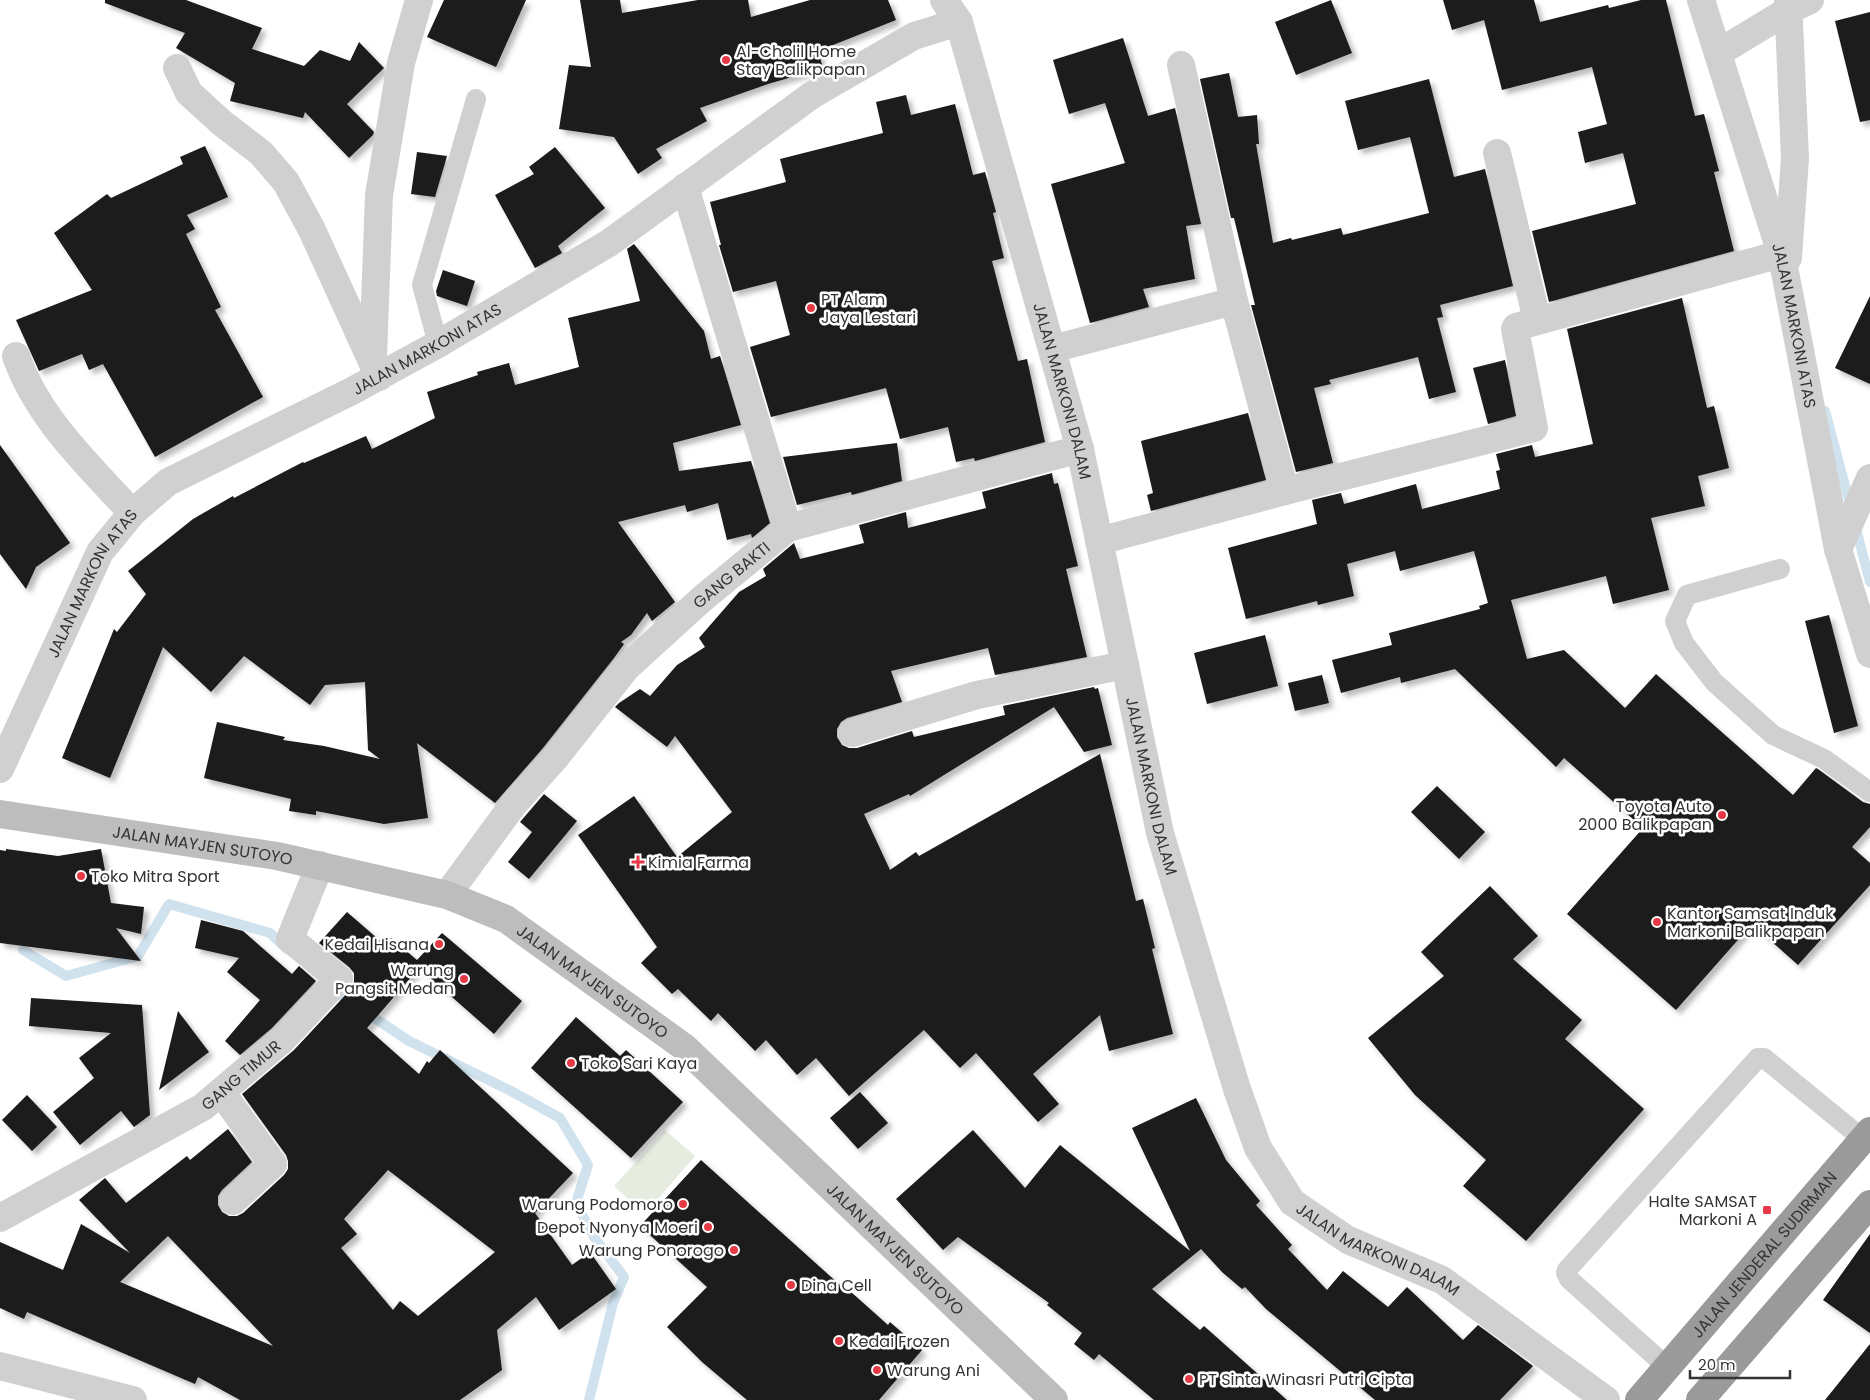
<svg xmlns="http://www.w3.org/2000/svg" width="1870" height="1400" font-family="Poppins,sans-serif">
	<defs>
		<filter id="shadow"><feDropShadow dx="4.5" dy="4.5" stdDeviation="2.5" flood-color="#0004"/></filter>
	</defs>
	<rect width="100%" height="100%" fill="#fff"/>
	<!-- green -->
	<path fill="#e6ecdf" d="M 665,1130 L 695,1156 L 645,1214 L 614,1186 Z"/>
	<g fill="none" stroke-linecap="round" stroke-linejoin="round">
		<!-- stream -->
		<path stroke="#cfe2ee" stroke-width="10" d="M 1825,411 L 1851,508
			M 1855,525 L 1870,582
			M 23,950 L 66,976 L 138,956 L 169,904 L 270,933 L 287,949
			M 331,989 L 409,1041 L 511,1091 L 560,1118 L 588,1165 L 576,1203 L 594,1237 L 624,1277 L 613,1303 L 589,1400"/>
	</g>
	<!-- building -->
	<path fill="#1a1a1a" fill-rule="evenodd" filter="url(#shadow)" d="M 105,0 L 186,0 L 262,28 L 252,49 L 304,66 L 320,50 L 350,61 L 359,42 L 384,68 L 347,104 L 374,132 L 373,135 L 349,158 L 305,112 L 303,118 L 230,101 L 235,83 L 176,48 L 185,33 L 105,3 Z
		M 444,0 L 526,0 L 496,67 L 427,37 Z
		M 580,0 L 620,0 L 622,13 L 698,0 L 748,0 L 751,17 L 810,0 L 888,0 L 896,20 L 818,51 L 823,68 L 768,84 L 700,108 L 707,121 L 656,149 L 662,158 L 638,174 L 614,137 L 559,129 L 569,65 L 591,67 Z
		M 1331,0 L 1352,53 L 1296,75 L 1275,22 Z
		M 1443,0 L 1534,0 L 1540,22 L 1608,5 L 1609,8 L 1641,0 L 1666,0 L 1695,116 L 1704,114 L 1719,171 L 1714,172 L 1734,251 L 1549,302 L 1532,231 L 1636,204 L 1623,153 L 1585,163 L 1578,132 L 1607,124 L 1592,67 L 1502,90 L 1484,20 L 1452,30 Z
		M 1870,12 L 1870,120 L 1860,122 L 1835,21 Z
		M 1123,38 L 1148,116 L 1175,108 L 1201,224 L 1186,226 L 1195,279 L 1143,289 L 1149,307 L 1090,323 L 1051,184 L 1125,163 L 1105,103 L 1069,114 L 1053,60 Z
		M 1229,73 L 1238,117 L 1257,115 L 1259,144 L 1256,144 L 1273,243 L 1291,238 L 1292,240 L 1341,228 L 1343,235 L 1429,213 L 1410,137 L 1358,150 L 1345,101 L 1429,79 L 1454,177 L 1485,169 L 1513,286 L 1440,305 L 1443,317 L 1437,318 L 1456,392 L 1429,399 L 1418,357 L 1329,380 L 1331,384 L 1314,388 L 1333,463 L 1296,472 L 1251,305 L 1255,305 L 1234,218 L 1231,218 L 1200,79 Z
		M 906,95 L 911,115 L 955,104 L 973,175 L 985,172 L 996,212 L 993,213 L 1004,258 L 992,261 L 1018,361 L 1027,359 L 1045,442 L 975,461 L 974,458 L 956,462 L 948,427 L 900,439 L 886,388 L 771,417 L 750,347 L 790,335 L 776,281 L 733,292 L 719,245 L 721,245 L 710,202 L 786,182 L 780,159 L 883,133 L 876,102 Z
		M 205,146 L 228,197 L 187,215 L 195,229 L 186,234 L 221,307 L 215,310 L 263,397 L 155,457 L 103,364 L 89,370 L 82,354 L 39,371 L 16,320 L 92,290 L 54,233 L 107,194 L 111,198 L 183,164 L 180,157 Z
		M 555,147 L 605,208 L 558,246 L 562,253 L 535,268 L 495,195 L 534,174 L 529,167 Z
		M 417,152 L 447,156 L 435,197 L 411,194 Z
		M 634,244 L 704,331 L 711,359 L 720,356 L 741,425 L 673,443 L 679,471 L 751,461 L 770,523 L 752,538 L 751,534 L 727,540 L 718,503 L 687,512 L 685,505 L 618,522 L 675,602 L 652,621 L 647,613 L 631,635 L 621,642 L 624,644 L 614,658 L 543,748 L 495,803 L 417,743 L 428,818 L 384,824 L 316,811 L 316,815 L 289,811 L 291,799 L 204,778 L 217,722 L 285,737 L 283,740 L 324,746 L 380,759 L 368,750 L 365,682 L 325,685 L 310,705 L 244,656 L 211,692 L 163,647 L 110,778 L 62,758 L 114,629 L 117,632 L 146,594 L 128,571 L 193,519 L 233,496 L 234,498 L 303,462 L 304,463 L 366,436 L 372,449 L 435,418 L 427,392 L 478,375 L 477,372 L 509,363 L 515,385 L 579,367 L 568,318 L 640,301 L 627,249 Z
		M 443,270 L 475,281 L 467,306 L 437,296 L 436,291 Z
		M 1870,296 L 1870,384 L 1835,368 Z
		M 1682,298 L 1707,408 L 1714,406 L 1729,468 L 1698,476 L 1705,506 L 1651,518 L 1669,590 L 1613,604 L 1606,576 L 1511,600 L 1527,659 L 1564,650 L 1625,708 L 1656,674 L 1793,795 L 1816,768 L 1818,769 L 1863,802 L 1870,804 L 1870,827 L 1852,847 L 1870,863 L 1870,885 L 1798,965 L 1752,924 L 1676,1010 L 1567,914 L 1643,828 L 1564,758 L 1556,767 L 1455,669 L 1401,683 L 1400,677 L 1341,693 L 1332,660 L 1392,645 L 1389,633 L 1480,609 L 1479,606 L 1488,603 L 1474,551 L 1400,571 L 1395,551 L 1347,564 L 1354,596 L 1318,605 L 1317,601 L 1246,619 L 1228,548 L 1317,524 L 1312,500 L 1341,493 L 1344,504 L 1416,484 L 1422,509 L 1500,489 L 1496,471 L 1500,470 L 1496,454 L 1532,445 L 1535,457 L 1593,444 L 1567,329 Z
		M 1505,360 L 1516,416 L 1488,424 L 1473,368 Z
		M 1248,413 L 1266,480 L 1151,511 L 1147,495 L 1153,493 L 1141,441 Z
		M 897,443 L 902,481 L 852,495 L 851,492 L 797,505 L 783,457 Z
		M 0,445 L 70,543 L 36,567 L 26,589 L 0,554 Z
		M 1052,473 L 1054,484 L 1058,483 L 1078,566 L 1066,569 L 1087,657 L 995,675 L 988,648 L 891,671 L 902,702 L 847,718 L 841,722 L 837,729 L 837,737 L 842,745 L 849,748 L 857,748 L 912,731 L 914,737 L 1005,715 L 1003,706 L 1094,687 L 1095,689 L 1098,688 L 1112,745 L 1084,752 L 1054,707 L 910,796 L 909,794 L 864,814 L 890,870 L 916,852 L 919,856 L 1100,754 L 1136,901 L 1143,899 L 1155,948 L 1152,949 L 1173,1034 L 1109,1051 L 1100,1015 L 1033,1074 L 1059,1104 L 1038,1122 L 976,1053 L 960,1068 L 924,1030 L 849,1096 L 816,1058 L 797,1075 L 766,1040 L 755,1051 L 718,1013 L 711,1021 L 678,989 L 672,994 L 641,963 L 657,947 L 578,835 L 634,796 L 677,857 L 732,812 L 675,736 L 667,747 L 615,707 L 619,703 L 640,689 L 650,696 L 677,665 L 705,647 L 699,638 L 739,592 L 766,576 L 763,569 L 794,543 L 800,559 L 864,543 L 859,525 L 906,512 L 908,528 L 986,508 L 982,492 Z
		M 1829,615 L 1858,726 L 1834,733 L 1805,621 Z
		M 1265,635 L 1278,686 L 1207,704 L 1194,653 Z
		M 1322,675 L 1329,703 L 1295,711 L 1288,683 Z
		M 1437,786 L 1485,832 L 1459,859 L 1411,812 Z
		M 544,794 L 577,821 L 529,879 L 508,862 L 532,832 L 520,822 Z
		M 6,849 L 58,856 L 101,849 L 111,903 L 144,907 L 141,934 L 116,928 L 141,961 L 0,943 L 0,850 L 6,851 Z
		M 1490,886 L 1538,936 L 1513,959 L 1582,1020 L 1565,1039 L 1644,1109 L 1526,1241 L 1463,1186 L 1486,1160 L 1415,1095 L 1368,1038 L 1444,976 L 1421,952 Z
		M 347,912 L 385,945 L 391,938 L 417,960 L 442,933 L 522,1001 L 494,1034 L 419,968 L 367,1028 L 419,1074 L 427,1061 L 429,1063 L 440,1050 L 573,1173 L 535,1213 L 572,1265 L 590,1252 L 616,1289 L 559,1330 L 536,1297 L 497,1330 L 502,1370 L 460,1400 L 240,1400 L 198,1377 L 195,1384 L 27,1312 L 24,1319 L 0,1308 L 0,1242 L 63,1270 L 81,1224 L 130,1253 L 79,1200 L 105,1178 L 126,1203 L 187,1156 L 190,1160 L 228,1129 L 252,1162 L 222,1190 L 218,1196 L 218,1205 L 222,1212 L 229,1216 L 237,1216 L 243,1213 L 284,1175 L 288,1169 L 288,1161 L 286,1155 L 242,1094 L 294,1050 L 351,989 L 354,982 L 354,973 L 349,967 L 319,943 ZM 388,1170 L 495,1252 L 418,1316 L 400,1301 L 393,1310 L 341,1248 L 357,1234 L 344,1219 ZM 168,1236 L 273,1346 L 120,1282 Z
		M 201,920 L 243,931 L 292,974 L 299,966 L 316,981 L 272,1028 L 240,1055 L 225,1041 L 260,1000 L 227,972 L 239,958 L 195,948 Z
		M 31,998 L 142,1005 L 150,1115 L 134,1127 L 121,1111 L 80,1145 L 53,1112 L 94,1078 L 79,1058 L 111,1033 L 29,1026 Z
		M 178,1011 L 209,1052 L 159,1090 Z
		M 576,1017 L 620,1056 L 626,1050 L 683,1102 L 631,1158 L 531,1068 Z
		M 860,1092 L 888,1123 L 858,1149 L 830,1118 Z
		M 27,1095 L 57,1127 L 32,1151 L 2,1120 Z
		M 1196,1098 L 1226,1160 L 1260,1201 L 1256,1205 L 1292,1245 L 1288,1249 L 1327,1290 L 1343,1271 L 1388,1307 L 1407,1287 L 1463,1340 L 1478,1325 L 1533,1366 L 1500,1400 L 1375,1400 L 1266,1309 L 1245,1287 L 1242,1289 L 1222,1272 L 1201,1249 L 1152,1289 L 1200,1330 L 1204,1326 L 1287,1400 L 1154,1400 L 1099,1354 L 1094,1360 L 1074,1344 L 1082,1333 L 1047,1305 L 1049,1303 L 958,1237 L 943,1250 L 896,1199 L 973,1130 L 1025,1188 L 1060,1145 L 1190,1251 L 1132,1128 Z
		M 701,1160 L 850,1294 L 851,1292 L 888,1325 L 890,1322 L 922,1350 L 879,1400 L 747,1400 L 702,1362 L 667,1327 L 707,1287 L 640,1226 Z
		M 1870,1234 L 1870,1333 L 1823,1300 Z
		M 1870,1344 L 1870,1400 L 1825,1400 Z"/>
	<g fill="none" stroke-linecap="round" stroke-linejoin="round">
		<!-- lane -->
		<path stroke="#d0d0d0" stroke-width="20" d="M 438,344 L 422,285 L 476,99
			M 1780,569 L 1687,595 L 1675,621 L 1684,643 L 1714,682 L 1773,735 L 1824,759 L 1870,792
			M 1667,1367 L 1569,1279 L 1566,1273 L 1567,1270 L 1758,1058 L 1764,1058 L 1863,1139"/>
		<!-- street -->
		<g stroke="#d0d0d0" stroke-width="28">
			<path id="s1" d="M 944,0 L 959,22 L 1080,449 L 1160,833 L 1237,1089 L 1258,1148 L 1292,1202 L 1348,1240 L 1442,1280 L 1606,1400"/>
			<path id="s2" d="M 1701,0 L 1781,254 L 1786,277 L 1838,549 L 1870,654"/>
			<path d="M 1718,53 L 1789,10 L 1810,0"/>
			<path d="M 1181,65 L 1234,301 L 1285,491"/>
			<path d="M 177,68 L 189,93 L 222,123 L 261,153 L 286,182 L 312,230 L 379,377"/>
			<path d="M 1497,153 L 1537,320"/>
			<path d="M 1788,258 L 1795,158 L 1788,0"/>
			<path d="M 1052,349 L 1234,301"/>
			<path d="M 16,356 C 38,419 89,465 132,513"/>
			<path d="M 373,356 L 379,195 L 401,63 L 419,0"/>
			<path d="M 788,528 L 1080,449"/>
			<path d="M 1099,541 L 1285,491 L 1534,428 L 1515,329 L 1516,327 L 1781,254"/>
			<path d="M 1838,549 L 1870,478"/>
			<path d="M 852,733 L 977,695 L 1125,665"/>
			<path id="s3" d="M 0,769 L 100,552 L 132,513 L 168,482 L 352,391 L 438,344 L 609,243 L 812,95 L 914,36 L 959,22"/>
			<path id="s4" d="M 447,895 L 513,805 L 555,758 L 626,668 L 703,598 L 788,528 L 685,187"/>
			<path d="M 221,1092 L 273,1164 L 233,1201"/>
			<path id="s5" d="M 0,1218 L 203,1107 L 283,1039 L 339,979 L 290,939 L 320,865"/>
			<path d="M 0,1366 L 133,1400"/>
		</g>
		<!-- secondary -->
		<path stroke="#bdbdbd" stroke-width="28" id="s6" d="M 0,814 L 277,856 L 447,895 L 506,919 L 684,1047 L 1054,1400"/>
		<!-- highway -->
		<g stroke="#9a9a9a" stroke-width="28">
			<path id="s7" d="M 1639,1400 L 1870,1131"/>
			<path d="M 1700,1400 L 1870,1204"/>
		</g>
	</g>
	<!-- markers -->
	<g fill="#e63946" stroke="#fff" stroke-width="2">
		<circle cx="726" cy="60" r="5"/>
		<circle cx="811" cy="308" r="5"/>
		<circle cx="1722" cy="815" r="5"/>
		<path d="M635.5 854.5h5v5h5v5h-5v5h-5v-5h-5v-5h5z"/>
		<circle cx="81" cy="876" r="5"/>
		<circle cx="1657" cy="922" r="5"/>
		<circle cx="439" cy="944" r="5"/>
		<circle cx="464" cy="979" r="5"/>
		<circle cx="571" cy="1063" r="5"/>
		<circle cx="683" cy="1204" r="5"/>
		<rect x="1762" y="1205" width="10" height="10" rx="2.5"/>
		<circle cx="708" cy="1227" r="5"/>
		<circle cx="734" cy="1250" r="5"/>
		<circle cx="791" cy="1285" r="5"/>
		<circle cx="839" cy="1341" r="5"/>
		<circle cx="877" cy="1370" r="5"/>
		<circle cx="1189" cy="1379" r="5"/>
	</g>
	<g text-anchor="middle" stroke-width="5" stroke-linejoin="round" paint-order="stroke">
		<!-- poi labels -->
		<g font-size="16" fill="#333" stroke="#fff" text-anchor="start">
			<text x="736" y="57">Al-Cholil Home<tspan x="736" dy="18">Stay Balikpapan</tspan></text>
			<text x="821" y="305">PT Alam<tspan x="821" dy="18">Jaya Lestari</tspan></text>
			<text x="1712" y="812" text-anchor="end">Toyota Auto<tspan x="1712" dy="18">2000 Balikpapan</tspan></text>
			<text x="648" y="868">Kimia Farma</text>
			<text x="91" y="882">Toko Mitra Sport</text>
			<text x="1667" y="919">Kantor Samsat Induk<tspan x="1667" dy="18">Markoni Balikpapan</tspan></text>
			<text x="429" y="950" text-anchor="end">Kedai Hisana</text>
			<text x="454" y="976" text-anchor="end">Warung<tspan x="454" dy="18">Pangsit Medan</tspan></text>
			<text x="581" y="1069">Toko Sari Kaya</text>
			<text x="1757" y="1207" text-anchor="end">Halte SAMSAT<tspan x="1757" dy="18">Markoni A</tspan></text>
			<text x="673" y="1210" text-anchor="end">Warung Podomoro</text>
			<text x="698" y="1233" text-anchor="end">Depot Nyonya Moeri</text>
			<text x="724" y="1256" text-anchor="end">Warung Ponorogo</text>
			<text x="801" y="1291">Dina Cell</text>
			<text x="849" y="1347">Kedai Frozen</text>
			<text x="887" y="1376">Warung Ani</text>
			<text x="1199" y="1385">PT Sinta Winasri Putri Cipta</text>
		</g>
		<!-- street labels -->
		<g font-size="16" fill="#333" stroke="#fff">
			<text dy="6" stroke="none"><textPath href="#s2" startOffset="339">JALAN MARKONI ATAS</textPath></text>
			<text dy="6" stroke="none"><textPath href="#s3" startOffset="628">JALAN MARKONI ATAS</textPath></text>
			<text dy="6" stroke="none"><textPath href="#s1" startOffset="410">JALAN MARKONI DALAM</textPath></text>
			<text dy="6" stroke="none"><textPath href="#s4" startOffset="430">GANG BAKTI</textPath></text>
			<text dy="6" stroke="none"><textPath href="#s3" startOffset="208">JALAN MARKONI ATAS</textPath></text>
			<text dy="6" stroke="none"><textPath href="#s1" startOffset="815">JALAN MARKONI DALAM</textPath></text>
			<text dy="6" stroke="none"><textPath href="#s6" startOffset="205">JALAN MAYJEN SUTOYO</textPath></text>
			<text dy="6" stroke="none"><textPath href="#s6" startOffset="625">JALAN MAYJEN SUTOYO</textPath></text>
			<text dy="6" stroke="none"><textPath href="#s5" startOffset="281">GANG TIMUR</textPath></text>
			<text dy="6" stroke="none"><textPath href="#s6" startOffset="1030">JALAN MAYJEN SUTOYO</textPath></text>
			<text dy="6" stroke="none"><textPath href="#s1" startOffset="1355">JALAN MARKONI DALAM</textPath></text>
			<text dy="6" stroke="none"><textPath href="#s7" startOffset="192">JALAN JENDERAL SUDIRMAN</textPath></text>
		</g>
	</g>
	<!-- scale -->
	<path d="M1690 1370v8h100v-8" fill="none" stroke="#333333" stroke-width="2.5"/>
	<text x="1698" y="1370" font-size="15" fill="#333333" stroke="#ffffff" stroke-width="4" paint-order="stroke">20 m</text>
</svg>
